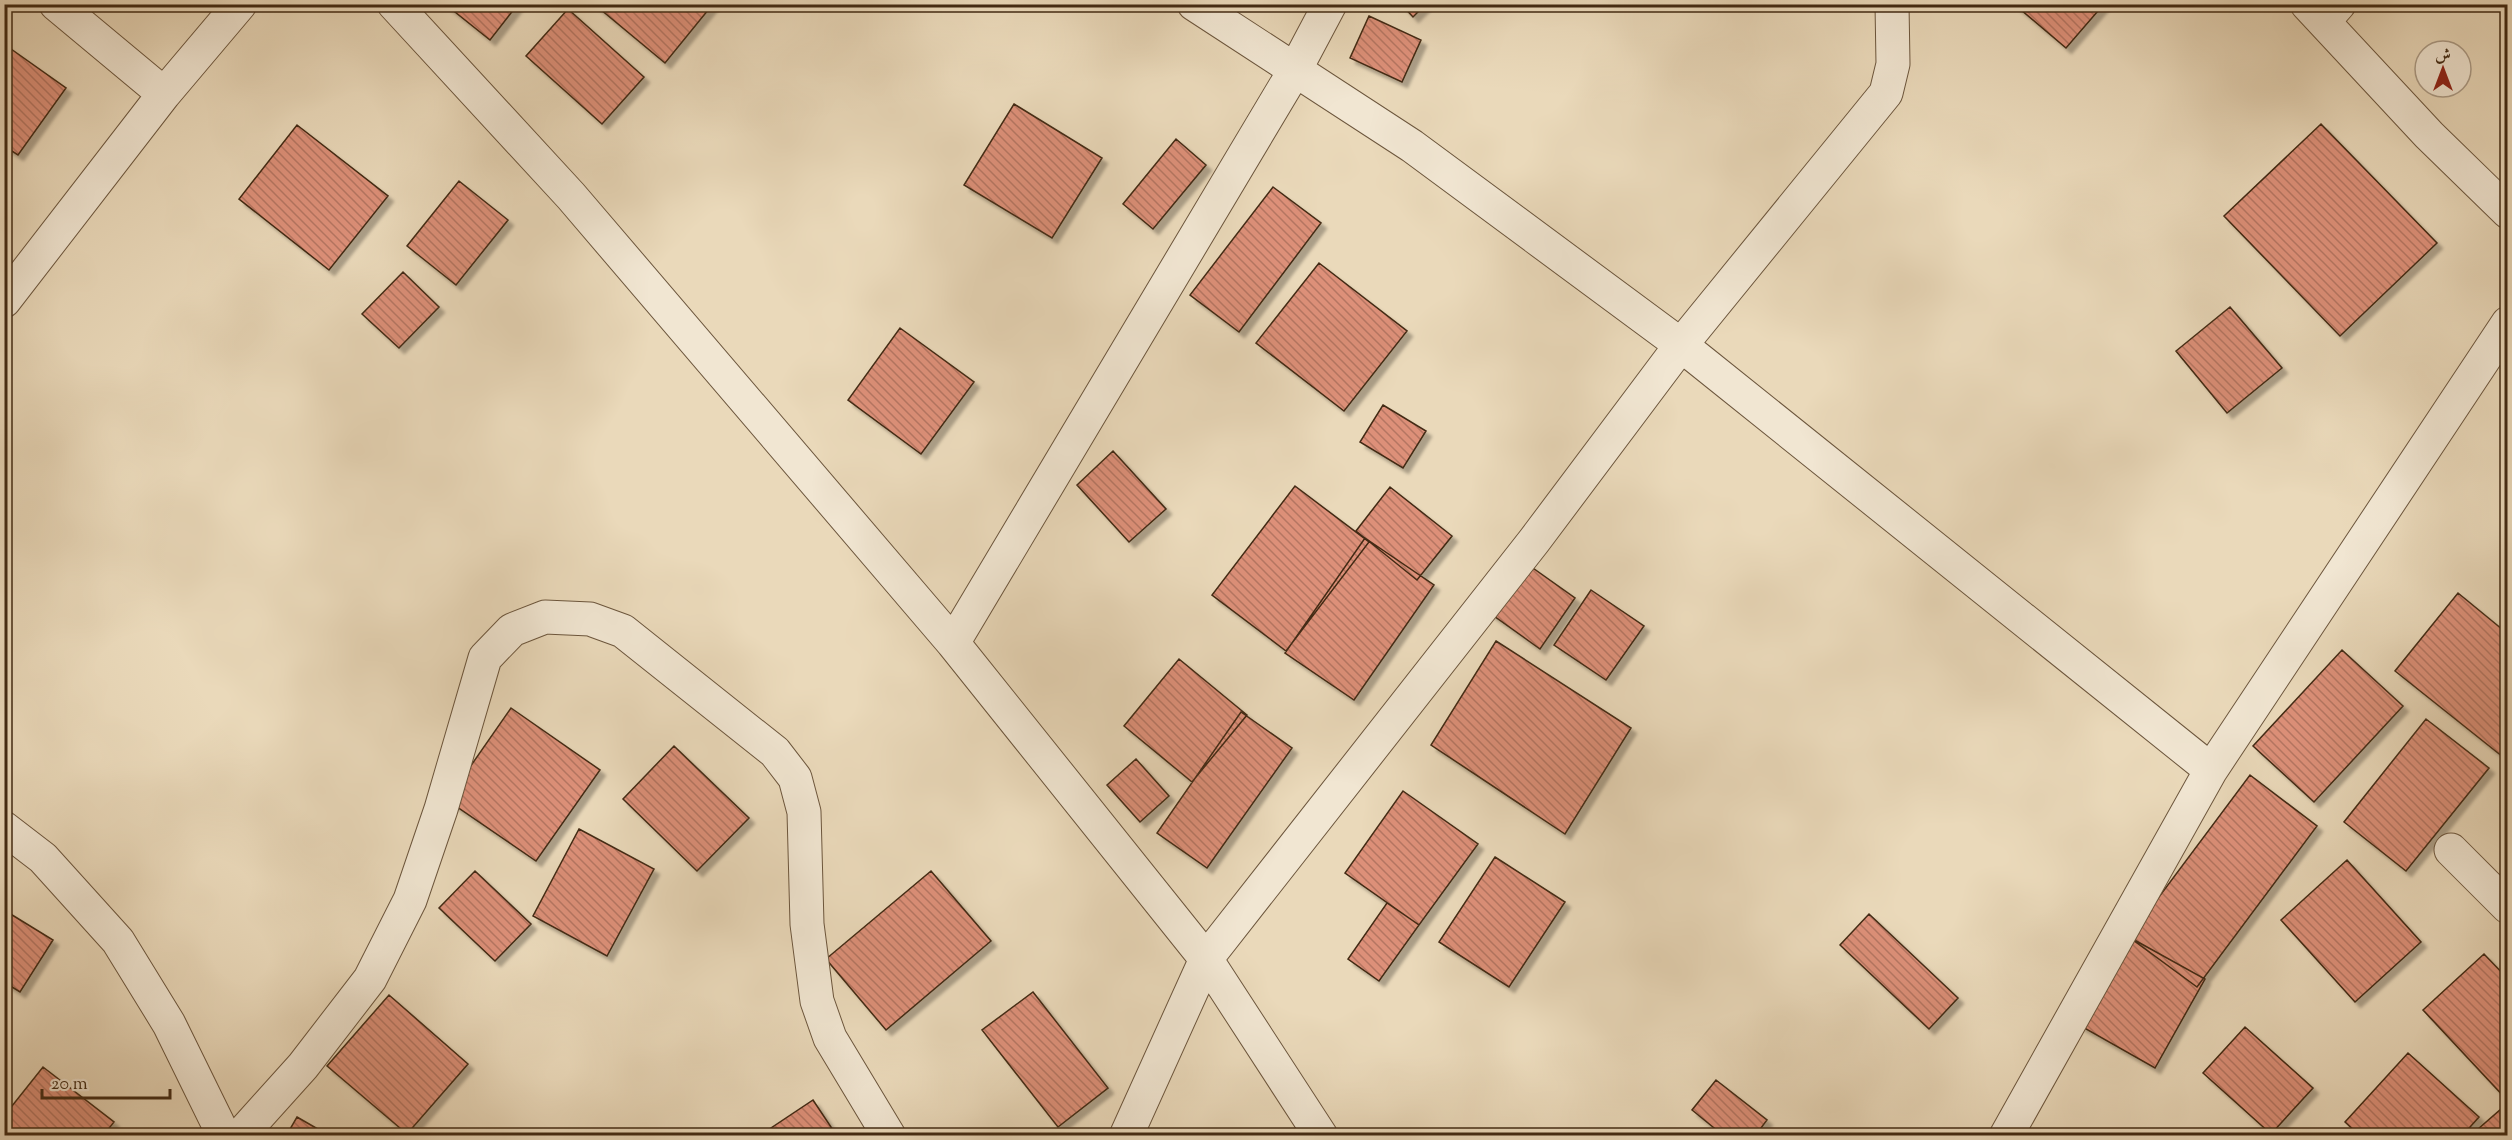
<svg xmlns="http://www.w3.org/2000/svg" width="2512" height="1140" font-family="'Sorts Mill Goudy',Amiri,serif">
	<defs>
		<pattern id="building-back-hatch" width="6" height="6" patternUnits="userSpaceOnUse" patternTransform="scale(1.5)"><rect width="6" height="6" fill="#dd9079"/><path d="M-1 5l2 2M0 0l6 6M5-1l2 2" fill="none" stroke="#b57662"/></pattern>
		<filter id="shadow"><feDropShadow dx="5.5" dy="5.5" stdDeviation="1.5" flood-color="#0004"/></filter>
	</defs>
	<rect width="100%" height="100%" fill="#ead9ba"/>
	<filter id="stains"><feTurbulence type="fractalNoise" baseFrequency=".00333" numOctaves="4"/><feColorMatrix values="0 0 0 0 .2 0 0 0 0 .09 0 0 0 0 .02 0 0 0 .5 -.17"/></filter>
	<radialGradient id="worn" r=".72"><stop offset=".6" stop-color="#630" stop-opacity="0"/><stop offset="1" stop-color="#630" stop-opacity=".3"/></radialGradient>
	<!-- building -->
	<path fill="url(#building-back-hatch)" stroke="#422a13" stroke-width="1.5" filter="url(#shadow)" d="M 445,4 L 518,4 L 490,40 Z
		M 594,4 L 713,4 L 665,63 Z
		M 1401,4 L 1426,4 L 1413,17 Z
		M 2014,4 L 2104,4 L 2066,48 Z
		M 568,9 L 644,77 L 602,124 L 526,56 Z
		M 1369,16 L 1421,40 L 1402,82 L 1350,58 Z
		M 4,44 L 66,88 L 18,155 L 4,146 Z
		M 1014,104 L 1102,158 L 1052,238 L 964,185 Z
		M 2321,124 L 2437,243 L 2340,336 L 2224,216 Z
		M 297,125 L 388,196 L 329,270 L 239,199 Z
		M 1176,139 L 1206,165 L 1153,229 L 1123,204 Z
		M 459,181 L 508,220 L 456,285 L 407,246 Z
		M 1273,187 L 1321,223 L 1239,332 L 1190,295 Z
		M 1319,263 L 1407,331 L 1344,411 L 1256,343 Z
		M 403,272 L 439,307 L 399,348 L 362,314 Z
		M 2230,307 L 2282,368 L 2227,413 L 2176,351 Z
		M 900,328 L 974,382 L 921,454 L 848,400 Z
		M 1383,405 L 1426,431 L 1403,468 L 1360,442 Z
		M 1113,451 L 1166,509 L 1129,542 L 1077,485 Z
		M 1295,486 L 1369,542 L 1286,651 L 1212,595 Z
		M 1390,487 L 1452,536 L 1417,580 L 1356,531 Z
		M 1365,538 L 1434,585 L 1354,700 L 1285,653 Z
		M 1523,561 L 1575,598 L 1540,649 L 1487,611 Z
		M 1591,590 L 1644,626 L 1606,680 L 1554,645 Z
		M 2458,593 L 2508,634 L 2508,761 L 2395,671 Z
		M 1496,641 L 1631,728 L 1565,834 L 1431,745 Z
		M 2342,650 L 2403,706 L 2314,802 L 2253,746 Z
		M 1179,659 L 1247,715 L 1192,782 L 1124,726 Z
		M 511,708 L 600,770 L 536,861 L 447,800 Z
		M 1241,712 L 1292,748 L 1207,868 L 1157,833 Z
		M 2426,719 L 2489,768 L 2406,871 L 2344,822 Z
		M 674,746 L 749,818 L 697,871 L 623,799 Z
		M 1136,759 L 1169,796 L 1140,822 L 1107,785 Z
		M 2250,775 L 2317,826 L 2197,987 L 2129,937 Z
		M 1403,791 L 1478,844 L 1419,925 L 1345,873 Z
		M 579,829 L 654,869 L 607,956 L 533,916 Z
		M 1495,857 L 1565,902 L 1509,987 L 1439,942 Z
		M 2347,860 L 2421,942 L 2355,1002 L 2281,920 Z
		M 475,871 L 531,924 L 495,961 L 439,908 Z
		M 931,871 L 991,941 L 886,1030 L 826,959 Z
		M 1387,903 L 1419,925 L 1379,981 L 1348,959 Z
		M 4,910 L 53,940 L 20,992 L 4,982 Z
		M 1869,914 L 1958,998 L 1929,1029 L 1840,945 Z
		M 2129,937 L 2205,979 L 2155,1068 L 2079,1025 Z
		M 2484,954 L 2508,979 L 2508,1101 L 2423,1010 Z
		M 1033,992 L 1108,1088 L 1058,1127 L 982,1030 Z
		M 389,995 L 468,1064 L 407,1134 L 327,1066 Z
		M 2245,1027 L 2313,1088 L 2271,1134 L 2203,1073 Z
		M 2408,1053 L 2479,1117 L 2462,1136 L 2360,1136 L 2345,1122 Z
		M 43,1067 L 114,1122 L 103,1136 L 4,1136 L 4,1116 Z
		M 1716,1080 L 1767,1120 L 1755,1136 L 1724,1136 L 1692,1110 Z
		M 813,1100 L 837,1136 L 759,1136 Z
		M 2508,1103 L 2508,1136 L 2470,1136 Z
		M 297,1117 L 330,1136 L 286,1136 Z"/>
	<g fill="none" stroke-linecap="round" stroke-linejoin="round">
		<!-- minor casing -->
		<g stroke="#6c563d" stroke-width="35">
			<path id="minor" d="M 56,4 L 164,94
				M 394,4 L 571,196 L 953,643 L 1206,959 L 1321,1136
				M 1194,4 L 1412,146 L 1681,345 L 2211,770
				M 2324,21 L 2339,4
				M 4,301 L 164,94 L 240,4
				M 953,643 L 1295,70 L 1330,4
				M 4,828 L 43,858 L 118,941 L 169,1024 L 224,1136
				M 2451,850 L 2508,907
				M 240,1136 L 303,1066 L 370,979 L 410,900 L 441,809 L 485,658 L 512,630 L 545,617 L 590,619 L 623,631 L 775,752 L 795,778 L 804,812 L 807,924 L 817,1001 L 830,1038 L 889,1136
				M 1126,1136 L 1206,959 L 1534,541 L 1681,345 L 1886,93 L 1893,64 L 1892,4
				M 2006,1136 L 2211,770 L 2508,323"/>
		</g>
		<!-- tertiary casing -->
		<g stroke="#6c563d" stroke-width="35">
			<path id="tertiary" d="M 2307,4 L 2429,135 L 2508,212"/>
		</g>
		<!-- minor -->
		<use href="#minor" stroke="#f1e6d2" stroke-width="33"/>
		<!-- tertiary -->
		<use href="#tertiary" stroke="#f1e6d2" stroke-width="33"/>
	</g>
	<!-- margin -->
	<rect width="2512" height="1140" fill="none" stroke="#ead9ba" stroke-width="24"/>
	<rect x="6" y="6" width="2500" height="1128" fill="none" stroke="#422a13" stroke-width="3"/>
	<rect x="12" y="12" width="2488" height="1116" fill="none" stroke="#422a13" stroke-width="1.5"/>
	<!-- north arrow -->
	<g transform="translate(2443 69)"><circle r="28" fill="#f1e6d2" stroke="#ab9b86" stroke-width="1.5"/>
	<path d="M0-4.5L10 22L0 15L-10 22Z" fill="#8f2418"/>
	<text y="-9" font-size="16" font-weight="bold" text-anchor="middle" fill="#422a13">ش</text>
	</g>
	<!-- scale -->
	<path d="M42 1089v9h128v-9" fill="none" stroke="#422a13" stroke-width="3"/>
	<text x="51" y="1089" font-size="18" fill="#422a13" stroke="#f1e6d2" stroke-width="4.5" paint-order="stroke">20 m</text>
	<rect width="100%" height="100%" filter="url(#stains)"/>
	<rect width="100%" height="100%" fill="url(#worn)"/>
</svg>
